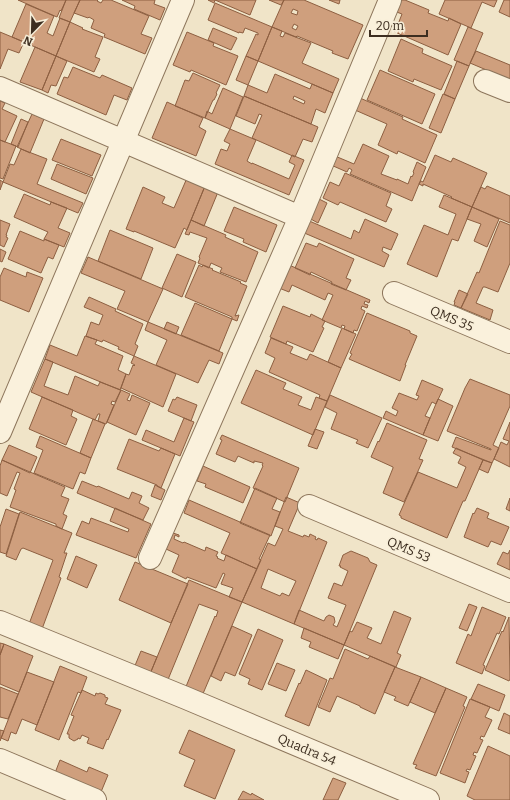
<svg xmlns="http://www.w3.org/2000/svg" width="510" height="800" font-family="Bitter,serif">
	<rect width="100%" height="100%" fill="#f0e4c8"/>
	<!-- building -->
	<path fill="#cf9f7d" stroke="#8d5f41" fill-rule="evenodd" d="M 18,0 L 66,0 L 61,11 L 60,10 L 57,17 Z
		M 66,0 L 80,0 L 70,22 L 59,18 Z
		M 80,0 L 98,0 L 97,1 L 101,3 L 103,0 L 111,0 L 149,16 L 141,34 L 152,38 L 145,54 L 104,37 L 105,34 L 91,28 L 94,20 L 89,17 L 88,18 L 74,13 Z
		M 122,0 L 155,0 L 154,4 L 165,8 L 160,20 L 134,9 L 135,6 Z
		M 208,0 L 256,0 L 250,15 L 215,0 L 214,3 Z
		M 269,0 L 284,0 L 281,5 Z
		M 284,0 L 304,0 L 363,25 L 348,59 L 332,53 L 333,51 L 297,36 L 296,37 L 272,27 ZM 293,9 L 298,11 L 297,15 L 291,13 ZM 294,24 L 298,26 L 296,30 L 292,28 Z
		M 329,0 L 340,0 L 339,4 Z
		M 398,0 L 405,0 L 429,10 L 428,13 L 448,21 L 449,18 L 461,24 L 448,55 L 395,32 L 402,14 L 394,11 Z
		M 445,0 L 497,0 L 494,7 L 482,2 L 471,28 L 439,14 Z
		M 504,0 L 510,0 L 510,17 L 499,12 Z
		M 215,3 L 272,27 L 258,61 L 246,56 L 256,34 L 258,35 L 258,33 L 245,28 L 243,33 L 239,32 L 239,33 L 208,20 Z
		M 26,4 L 54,16 L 47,33 L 53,36 L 60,18 L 70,22 L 56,56 L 12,37 Z
		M 70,22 L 83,28 L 82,29 L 103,37 L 95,57 L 100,59 L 94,72 L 56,56 Z
		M 272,27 L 282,31 L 280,36 L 283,37 L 285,33 L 311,43 L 302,63 L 339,79 L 333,93 L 258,61 Z
		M 468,27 L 483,33 L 469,66 L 454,60 Z
		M 213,28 L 237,38 L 231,50 L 208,40 Z
		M 0,32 L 24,42 L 19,53 L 8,49 L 0,69 Z
		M 187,32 L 214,43 L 213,46 L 238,56 L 226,85 L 191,70 L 190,72 L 173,65 Z
		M 401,39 L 423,49 L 422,53 L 452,66 L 441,90 L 414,79 L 413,82 L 388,71 Z
		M 35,47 L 56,56 L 42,90 L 20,82 Z
		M 476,51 L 510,65 L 510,80 L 470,63 Z
		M 56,56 L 67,61 L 56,86 L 51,85 L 48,93 L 42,90 Z
		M 246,56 L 258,61 L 248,85 L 236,80 Z
		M 457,61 L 469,66 L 455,99 L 444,94 Z
		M 73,67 L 100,78 L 102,75 L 132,88 L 127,100 L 114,95 L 106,115 L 57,94 L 64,77 L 68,78 Z
		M 380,70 L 435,94 L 422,124 L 367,100 Z
		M 193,73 L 220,85 L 216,93 L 217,94 L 214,100 L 213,100 L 205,118 L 175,106 L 185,80 L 189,81 Z
		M 275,74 L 310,89 L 312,84 L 333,93 L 325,113 L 316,109 L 311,124 L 244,96 L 248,85 L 267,93 ZM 294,96 L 305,101 L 304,104 L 293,99 Z
		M 223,88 L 243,97 L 230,129 L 205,118 L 207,111 L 212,114 Z
		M 443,94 L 455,99 L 441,133 L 429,128 Z
		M 244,96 L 318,127 L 312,142 L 303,139 L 295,157 L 252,138 L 262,115 L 259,114 L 255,124 L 236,116 Z
		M 360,98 L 403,117 L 402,119 L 437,135 L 425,163 L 398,151 L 397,154 L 378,145 L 387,124 L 355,110 Z
		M 0,101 L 5,103 L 2,109 L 17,116 L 5,142 L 0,140 Z
		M 167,102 L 203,118 L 199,127 L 206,131 L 196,156 L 152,138 Z
		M 32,114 L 44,119 L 30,153 L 17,147 Z
		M 21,119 L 28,122 L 18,147 L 11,144 Z
		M 230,129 L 256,140 L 247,161 L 252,164 L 252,163 L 289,179 L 295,165 L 289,162 L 292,155 L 304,160 L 289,195 L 215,164 L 221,149 L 227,151 L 230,144 L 224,141 Z
		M 61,139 L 101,155 L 92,176 L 52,160 Z
		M 0,140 L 16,146 L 3,179 L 0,178 Z
		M 363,144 L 389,156 L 381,174 L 397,180 L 397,179 L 408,184 L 411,176 L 412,177 L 414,173 L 413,172 L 417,162 L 426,167 L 412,201 L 350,174 L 352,170 L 349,168 L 347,172 L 331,165 L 335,156 L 354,164 Z
		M 21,149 L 47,159 L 37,184 L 83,203 L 78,213 L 3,182 L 10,164 L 14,165 Z
		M 435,155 L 451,162 L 453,158 L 487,173 L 472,207 L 451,198 L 452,197 L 423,184 L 423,186 L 419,184 L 421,181 L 423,182 Z
		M 57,164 L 93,178 L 86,194 L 51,179 Z
		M 345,173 L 391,193 L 386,206 L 392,209 L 386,222 L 340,202 L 338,205 L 323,198 L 330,182 L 339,186 Z
		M 187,178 L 205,186 L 187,230 L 184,228 L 175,248 L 134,231 L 134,232 L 126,229 L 143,187 L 165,197 L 162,203 L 174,208 Z
		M 0,180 L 3,182 L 0,190 Z
		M 205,186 L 218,192 L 204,226 L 191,220 Z
		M 487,186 L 510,196 L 510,223 L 472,207 L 481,187 L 485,189 Z
		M 24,194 L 50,205 L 51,202 L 67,208 L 58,228 L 70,233 L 64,247 L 44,239 L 48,232 L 14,217 Z
		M 444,195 L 472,207 L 458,241 L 452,239 L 437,277 L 407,264 L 424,225 L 448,235 L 456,214 L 439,207 Z
		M 317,198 L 327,203 L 318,223 L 309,218 Z
		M 234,207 L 277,225 L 266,252 L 243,242 L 244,239 L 224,231 Z
		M 472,207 L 499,219 L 487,247 L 474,241 L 481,224 L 467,219 Z
		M 365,219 L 398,234 L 391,250 L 383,247 L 382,251 L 389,255 L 384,267 L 302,232 L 307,220 L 351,239 L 354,230 L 359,233 Z
		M 0,220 L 10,224 L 6,235 L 7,235 L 6,237 L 8,238 L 4,247 L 0,245 Z
		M 191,220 L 226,235 L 225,237 L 258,252 L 246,282 L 220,272 L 222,268 L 211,263 L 209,268 L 198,263 L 200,258 L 199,257 L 207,238 L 190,232 L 189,235 L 185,234 Z
		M 500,221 L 510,225 L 510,263 L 498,292 L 485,287 L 483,287 L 476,303 L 493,310 L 490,320 L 461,308 L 477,272 L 479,273 Z
		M 110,230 L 153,248 L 141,279 L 98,261 Z
		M 20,231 L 44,241 L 44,239 L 59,245 L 53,259 L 48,257 L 41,273 L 8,259 Z
		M 306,243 L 317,247 L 319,243 L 354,259 L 346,278 L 351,280 L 346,290 L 331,284 L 332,282 L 311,272 L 310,275 L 295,268 Z
		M 0,249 L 6,252 L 2,262 L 0,261 Z
		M 177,254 L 196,262 L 182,297 L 162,288 Z
		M 88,257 L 163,289 L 148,322 L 117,309 L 125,291 L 81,273 Z
		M 199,265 L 202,267 L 203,265 L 213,269 L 212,270 L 241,282 L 240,283 L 247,286 L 235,316 L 239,315 L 237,321 L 232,319 L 232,317 L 185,297 Z
		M 289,265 L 370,300 L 369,303 L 365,301 L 364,304 L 368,305 L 367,308 L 362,306 L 361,309 L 365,311 L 357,331 L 354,330 L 353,333 L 344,329 L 345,326 L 342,325 L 341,328 L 322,320 L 333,295 L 328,293 L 325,300 L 292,285 L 289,292 L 279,288 Z
		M 4,268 L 26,277 L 27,272 L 43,278 L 29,312 L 0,300 L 0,277 Z
		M 459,290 L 468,294 L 461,308 L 454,305 L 455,302 L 454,302 Z
		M 89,297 L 116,309 L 115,311 L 143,324 L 135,344 L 138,346 L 134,356 L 118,349 L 119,347 L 103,340 L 102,342 L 86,336 L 91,322 L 99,325 L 103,315 L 84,307 Z
		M 195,303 L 232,319 L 219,351 L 181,335 Z
		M 283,306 L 310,317 L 311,314 L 325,321 L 322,327 L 324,328 L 313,352 L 287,341 L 286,344 L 270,337 Z
		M 367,313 L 410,331 L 410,333 L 417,336 L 405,365 L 406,365 L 400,381 L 349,359 L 352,354 L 350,353 Z
		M 148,322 L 223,353 L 219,364 L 209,360 L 198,383 L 156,365 L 167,340 L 145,330 Z
		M 167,322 L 179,327 L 176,334 L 164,329 Z
		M 342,328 L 356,334 L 341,368 L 328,362 Z
		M 85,336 L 97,340 L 95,344 L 123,356 L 118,370 L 126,374 L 120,390 L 45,359 L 50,345 L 77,356 Z
		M 271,338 L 293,347 L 290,353 L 307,360 L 310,354 L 341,368 L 327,401 L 319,398 L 320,395 L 269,372 L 275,358 L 265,353 Z
		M 134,356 L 176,374 L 163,407 L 121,388 L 126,374 L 129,375 L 133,365 L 134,366 L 135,365 L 131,363 Z
		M 45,359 L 53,362 L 44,386 L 68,395 L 75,376 L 98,386 L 100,382 L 121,390 L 115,402 L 112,401 L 111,404 L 114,405 L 106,424 L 98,421 L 100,414 L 98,414 L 95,420 L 31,392 Z
		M 256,370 L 286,383 L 283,389 L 302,397 L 298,405 L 311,410 L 316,397 L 327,401 L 313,435 L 241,403 Z
		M 470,379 L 510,395 L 510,406 L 493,445 L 499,448 L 492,463 L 452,447 L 456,437 L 491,450 L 491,449 L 447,431 L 465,388 Z
		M 422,380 L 443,389 L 436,404 L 432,402 L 425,416 L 430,418 L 423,435 L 383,418 L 386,411 L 396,416 L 398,411 L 392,408 L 399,393 L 417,400 L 419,396 L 416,395 Z
		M 121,390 L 130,394 L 127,400 L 130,401 L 132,395 L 150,403 L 136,435 L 107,422 Z
		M 330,395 L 382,418 L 368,448 L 356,443 L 358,440 L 331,429 L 337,413 L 325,407 Z
		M 42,397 L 73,410 L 71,416 L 77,419 L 66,445 L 29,429 Z
		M 177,397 L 197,405 L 191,421 L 168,411 L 173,399 L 175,400 Z
		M 438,399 L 453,406 L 438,441 L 423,435 Z
		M 184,418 L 194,422 L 180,456 L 142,440 L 146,430 L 174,442 Z
		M 93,419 L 105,424 L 91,458 L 80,453 Z
		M 510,422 L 510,467 L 494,459 L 501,442 L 507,445 L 509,441 L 503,439 Z
		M 387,423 L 427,440 L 419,459 L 423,460 L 404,502 L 383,493 L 393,468 L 393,467 L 371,457 L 378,441 L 379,442 Z
		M 315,429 L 324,432 L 317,449 L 308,446 Z
		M 222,435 L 299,468 L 285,502 L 253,488 L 263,466 L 262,465 L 263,463 L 254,461 L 254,463 L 238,456 L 235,462 L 216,454 L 222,440 L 220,439 Z
		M 40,436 L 91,458 L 85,474 L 80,472 L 73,489 L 34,473 L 43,450 L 36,447 Z
		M 129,439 L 159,451 L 161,448 L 175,454 L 161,488 L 157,486 L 157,485 L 117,469 Z
		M 9,445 L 37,457 L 30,473 L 2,460 Z
		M 456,448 L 483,460 L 465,501 L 463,501 L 447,538 L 401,518 L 401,516 L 399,515 L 418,472 L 457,488 L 466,467 L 458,463 L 461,457 L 453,453 Z
		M 2,460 L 65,487 L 61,496 L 69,499 L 63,514 L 67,516 L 62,529 L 56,526 L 56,524 L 10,507 L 16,490 L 14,489 L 20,473 L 17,472 L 7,496 L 0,493 L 0,466 Z
		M 483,460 L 492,463 L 488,473 L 479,469 Z
		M 203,466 L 250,487 L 243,503 L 205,487 L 206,484 L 197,481 Z
		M 82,481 L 97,487 L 98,486 L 129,499 L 132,492 L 142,496 L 139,503 L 149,508 L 143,520 L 77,493 Z
		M 155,485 L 165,490 L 161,500 L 151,496 Z
		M 255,488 L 277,498 L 272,509 L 280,512 L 271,536 L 240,523 Z
		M 286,497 L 300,503 L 288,531 L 303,537 L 304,535 L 309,537 L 310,534 L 316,537 L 315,539 L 317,540 L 318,538 L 327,542 L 294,624 L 242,602 L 268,543 L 275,546 L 283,529 L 275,526 ZM 268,569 L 296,581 L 289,596 L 282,593 L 280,596 L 261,588 Z
		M 510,498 L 510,511 L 506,509 Z
		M 189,500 L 270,535 L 259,559 L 261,560 L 257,569 L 221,553 L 230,533 L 184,513 Z
		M 115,508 L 151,524 L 136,558 L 76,535 L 82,521 L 89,524 L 91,518 L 128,532 L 129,529 L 110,521 Z
		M 477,508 L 489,513 L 487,518 L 509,527 L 501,545 L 491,541 L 488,547 L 464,537 L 473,513 L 474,514 Z
		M 6,509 L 19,514 L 6,554 L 0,552 L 0,527 Z
		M 20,512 L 72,533 L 64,553 L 67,553 L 59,577 L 61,578 L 42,629 L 29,624 L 53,560 L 23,548 L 21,549 L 16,560 L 6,556 Z
		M 173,533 L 179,535 L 179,537 L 175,535 L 174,539 L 183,543 L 184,542 L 205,551 L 206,547 L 218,552 L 216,556 L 218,557 L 217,558 L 224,561 L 226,555 L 257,569 L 242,602 L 229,597 L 233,588 L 221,584 L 225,574 L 223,573 L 216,588 L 187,577 L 186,579 L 172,572 L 179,555 L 166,549 Z
		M 510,550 L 510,570 L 497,564 L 503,552 L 508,554 Z
		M 351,551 L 368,558 L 370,562 L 377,565 L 344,645 L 294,624 L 299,610 L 324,621 L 326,617 L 329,615 L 334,617 L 335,622 L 333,625 L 337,627 L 346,605 L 328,598 L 334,583 L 342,586 L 348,571 L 340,567 L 341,566 L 339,566 L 343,555 Z
		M 76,556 L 97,565 L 87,588 L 67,579 Z
		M 135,562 L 188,584 L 171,623 L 119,600 Z
		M 189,580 L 242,602 L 202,696 L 185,689 L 215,616 L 216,617 L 218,611 L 199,604 L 167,682 L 150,674 Z
		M 469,604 L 477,607 L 467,631 L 459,628 Z
		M 482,607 L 506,617 L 499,634 L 497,633 L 483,665 L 485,666 L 482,674 L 456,663 L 468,634 L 471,636 Z
		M 394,611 L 411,618 L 397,653 L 401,655 L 396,667 L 344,645 L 350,631 L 352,632 L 357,622 L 372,628 L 367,638 L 381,644 Z
		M 509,617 L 510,679 L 509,681 L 485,670 L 502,631 L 503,632 Z
		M 232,626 L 252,635 L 235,676 L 225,672 L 221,681 L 211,676 Z
		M 304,628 L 344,645 L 338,659 L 309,647 L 311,642 L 301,638 Z
		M 258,629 L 283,640 L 262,690 L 248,684 L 250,679 L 239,674 Z
		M 0,643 L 4,644 L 0,655 Z
		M 4,644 L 33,656 L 19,692 L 0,684 L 0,655 Z
		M 345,649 L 368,659 L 370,656 L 395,667 L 375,714 L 360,707 L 360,706 L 337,696 L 330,712 L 318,707 L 330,678 L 333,679 Z
		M 141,651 L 157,657 L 150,674 L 134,668 Z
		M 277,663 L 295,670 L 286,691 L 268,684 Z
		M 60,666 L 87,677 L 81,693 L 78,692 L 59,740 L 35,730 Z
		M 395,667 L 421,677 L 408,706 L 394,700 L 396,697 L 384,692 Z
		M 306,670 L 327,680 L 309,726 L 285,716 L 299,683 L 300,684 Z
		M 27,672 L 54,682 L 37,725 L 22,719 L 16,734 L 11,732 L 8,741 L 1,738 Z
		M 421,677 L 446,688 L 435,713 L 410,702 Z
		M 478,684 L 505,695 L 499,711 L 471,699 Z
		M 0,687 L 18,694 L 8,719 L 0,717 Z
		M 446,688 L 467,697 L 463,706 L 465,707 L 436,776 L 415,768 L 417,765 L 413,764 Z
		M 82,690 L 95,696 L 96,693 L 98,694 L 100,693 L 105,695 L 105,697 L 108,698 L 105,704 L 121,710 L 108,740 L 107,739 L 103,749 L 87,743 L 89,738 L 82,735 L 80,739 L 78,738 L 78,739 L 74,741 L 69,738 L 69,734 L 67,734 L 74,716 L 71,715 Z
		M 470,699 L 490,707 L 485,717 L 492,720 L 484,737 L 481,736 L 480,739 L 483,740 L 477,753 L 474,752 L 473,755 L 476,756 L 470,770 L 467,769 L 466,771 L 469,772 L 465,783 L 440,773 Z
		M 504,713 L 510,716 L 510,734 L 498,729 Z
		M 0,730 L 4,731 L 0,741 Z
		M 189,730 L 235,750 L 215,799 L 184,786 L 195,760 L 179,753 Z
		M 488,746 L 510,756 L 510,800 L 475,800 L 467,796 Z
		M 60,760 L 87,772 L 89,767 L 108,775 L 101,792 L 55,773 Z
		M 333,778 L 346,783 L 338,800 L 323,800 Z
		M 243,791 L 251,795 L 252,793 L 253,794 L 264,800 L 238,800 Z"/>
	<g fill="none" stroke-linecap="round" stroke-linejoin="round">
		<!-- minor casing -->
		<g stroke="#8d765c" stroke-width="24">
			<path id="minor" d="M 485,81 L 510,91
				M 0,88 L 300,217
				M 394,293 L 510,342
				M 0,432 L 183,0
				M 309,506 L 510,591
				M 150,558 L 300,217 L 390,0
				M 0,622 L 186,698 L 428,800
				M 0,760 L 95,800"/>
		</g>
		<!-- minor -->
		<use href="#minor" stroke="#faf1dc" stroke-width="22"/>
	</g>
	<g text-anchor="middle" stroke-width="3" stroke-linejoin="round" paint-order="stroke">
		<!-- street labels -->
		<g font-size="13" fill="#3d2e20" stroke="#f7eed8">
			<text transform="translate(452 318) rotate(23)" y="5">QMS 35</text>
			<text transform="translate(409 549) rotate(23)" y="5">QMS 53</text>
			<text transform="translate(307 749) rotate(23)" y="5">Quadra 54</text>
		</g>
	</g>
	<!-- north arrow -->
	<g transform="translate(32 32) rotate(203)" stroke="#f7eed8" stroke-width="3" paint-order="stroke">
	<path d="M0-3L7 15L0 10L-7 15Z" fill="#3d2e20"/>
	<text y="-6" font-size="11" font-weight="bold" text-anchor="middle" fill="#3d2e20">N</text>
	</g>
	<!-- scale -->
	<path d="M370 30v6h57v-6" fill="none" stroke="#3d2e20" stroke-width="2"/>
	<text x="376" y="30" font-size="12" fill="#3d2e20" stroke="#f7eed8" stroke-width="3" paint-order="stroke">20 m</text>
</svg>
